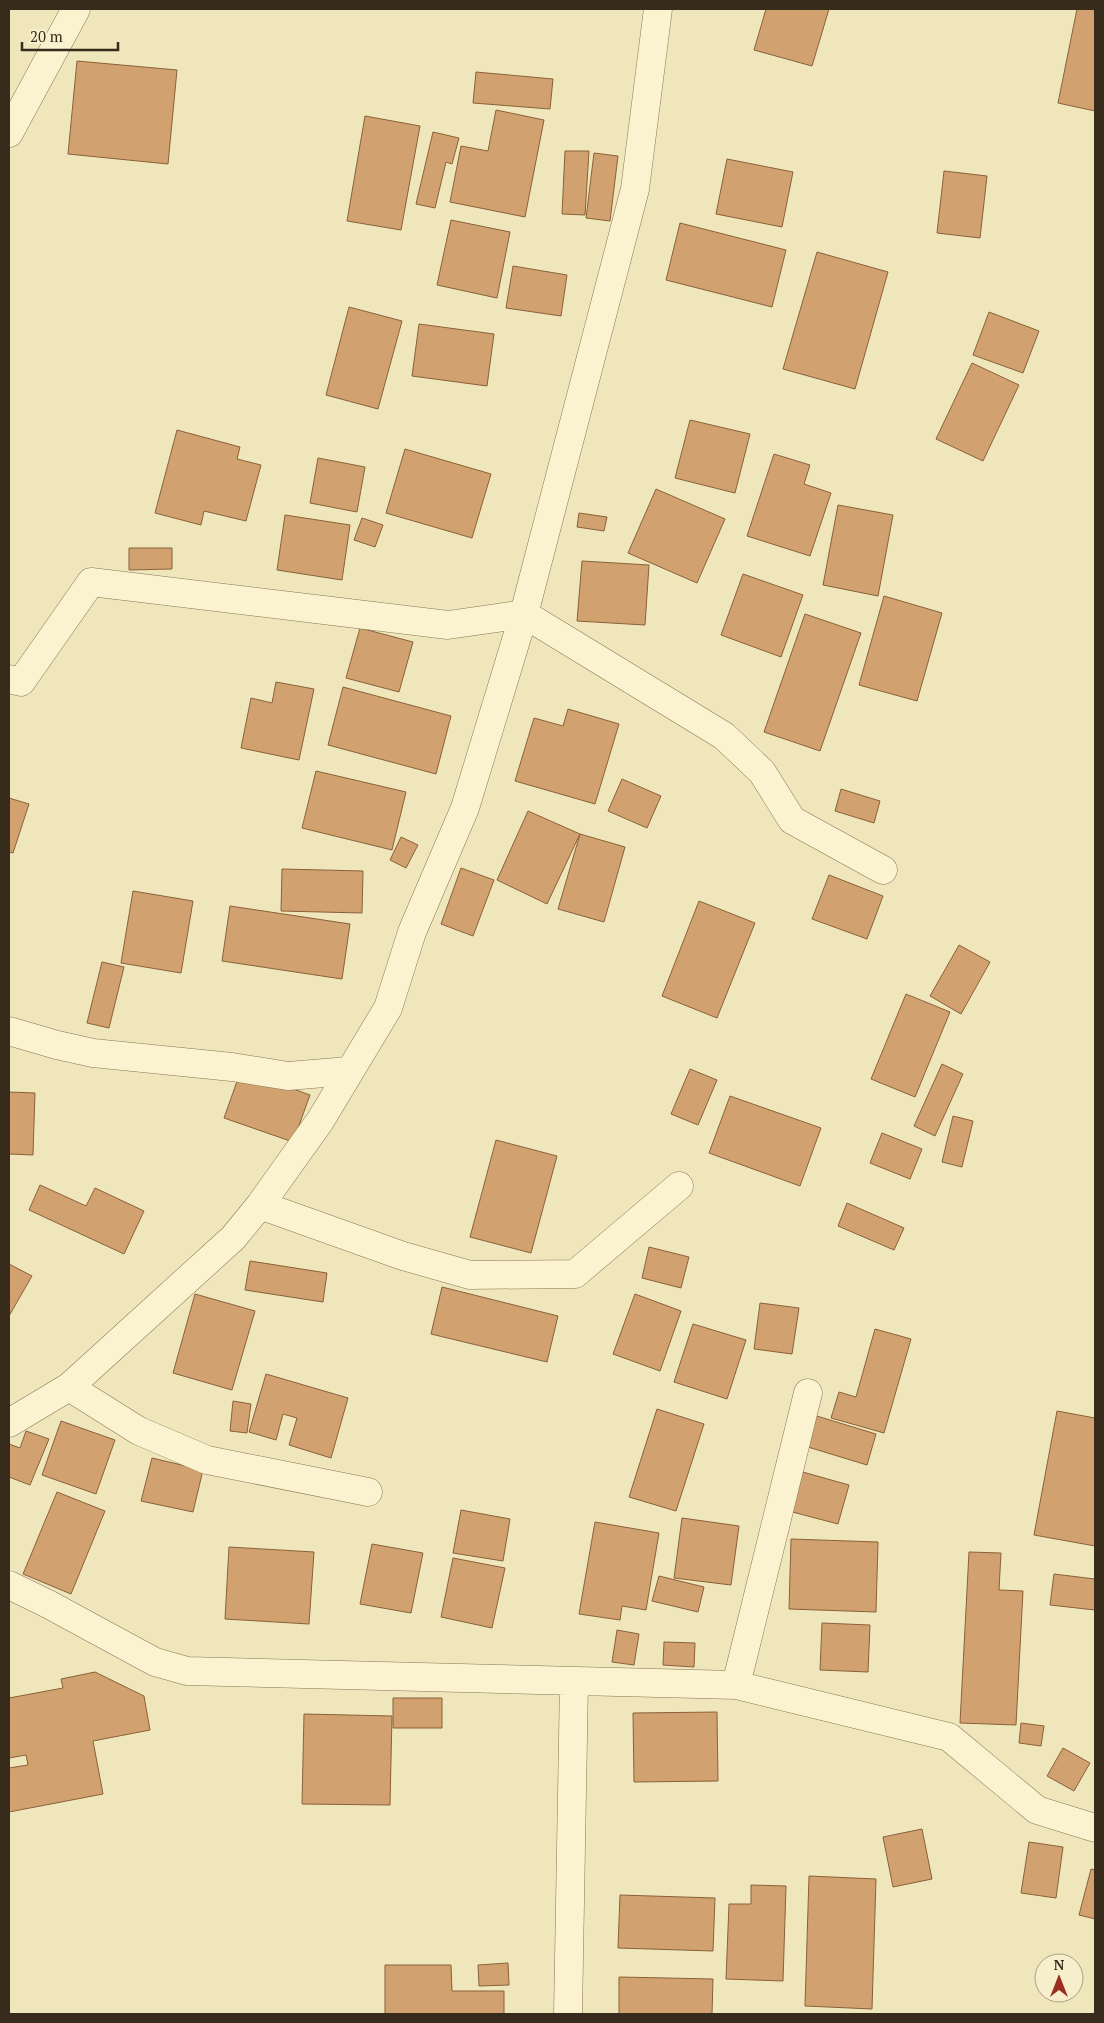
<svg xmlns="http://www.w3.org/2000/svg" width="1104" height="2023" font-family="'PT Serif',serif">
	<rect width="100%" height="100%" fill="#f0e6bc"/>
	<!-- building -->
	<path fill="#d1a26f" stroke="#896139" d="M 766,9 L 829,9 L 812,66 L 754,50 Z
		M 1077,9 L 1095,9 L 1095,111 L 1058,103 Z
		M 77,61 L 177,70 L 168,164 L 68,154 Z
		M 476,72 L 553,79 L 550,109 L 473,103 Z
		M 496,110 L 544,120 L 525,217 L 450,202 L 461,146 L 488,151 Z
		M 365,116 L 420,126 L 401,230 L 347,221 Z
		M 433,132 L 459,138 L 452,164 L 446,162 L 435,208 L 416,204 Z
		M 565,151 L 589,151 L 585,215 L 562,214 Z
		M 594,153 L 618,156 L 610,221 L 586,218 Z
		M 727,159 L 793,172 L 782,227 L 716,214 Z
		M 944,171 L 987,176 L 980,238 L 937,233 Z
		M 451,220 L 510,232 L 497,298 L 437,285 Z
		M 680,223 L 786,250 L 772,307 L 666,280 Z
		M 817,252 L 888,272 L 855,389 L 783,369 Z
		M 513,266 L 567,275 L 561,316 L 506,308 Z
		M 349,307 L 402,321 L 378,409 L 326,395 Z
		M 989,312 L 1039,331 L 1023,373 L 973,355 Z
		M 419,324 L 494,334 L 487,386 L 412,376 Z
		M 972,363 L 1019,385 L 983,461 L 936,439 Z
		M 690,420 L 750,434 L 735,493 L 675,478 Z
		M 177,430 L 240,447 L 237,459 L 261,465 L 246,521 L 204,511 L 201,525 L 155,513 Z
		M 405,449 L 491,474 L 472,538 L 386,513 Z
		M 774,454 L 810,465 L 804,484 L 831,493 L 810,556 L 747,536 Z
		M 318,458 L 365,467 L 357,512 L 310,503 Z
		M 656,489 L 725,519 L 697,583 L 628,553 Z
		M 838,505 L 893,515 L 878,596 L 823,585 Z
		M 579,513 L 607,517 L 604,531 L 577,527 Z
		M 285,515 L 350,525 L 342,580 L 277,570 Z
		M 362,518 L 383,525 L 375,547 L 354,540 Z
		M 129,548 L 172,548 L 172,569 L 129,570 Z
		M 582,561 L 649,565 L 645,625 L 577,621 Z
		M 743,574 L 803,595 L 781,657 L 721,635 Z
		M 884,596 L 942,613 L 917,701 L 859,685 Z
		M 805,614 L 861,633 L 820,751 L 764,732 Z
		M 360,628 L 413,642 L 399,692 L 346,678 Z
		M 276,682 L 314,689 L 299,760 L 241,748 L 251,698 L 272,703 Z
		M 343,687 L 451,716 L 436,774 L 328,745 Z
		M 568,709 L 619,724 L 595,804 L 515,781 L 534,718 L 563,726 Z
		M 316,771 L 406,792 L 392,850 L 302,828 Z
		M 622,779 L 661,796 L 647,828 L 608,811 Z
		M 841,789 L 880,801 L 874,823 L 835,811 Z
		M 9,798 L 29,804 L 13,853 L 9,852 Z
		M 528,811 L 580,834 L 547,904 L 497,880 Z
		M 580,834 L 625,847 L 604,922 L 558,909 Z
		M 401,837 L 418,845 L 406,868 L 390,860 Z
		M 461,868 L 494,880 L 473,936 L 441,924 Z
		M 282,869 L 363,871 L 362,913 L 281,911 Z
		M 829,875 L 883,896 L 867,939 L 812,919 Z
		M 133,891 L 193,901 L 181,973 L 121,963 Z
		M 699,901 L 755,923 L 717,1018 L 662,996 Z
		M 230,906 L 350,924 L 342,979 L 222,961 Z
		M 959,945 L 990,962 L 961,1014 L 930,996 Z
		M 102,962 L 124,967 L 109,1028 L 87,1023 Z
		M 906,994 L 950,1012 L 915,1097 L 871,1079 Z
		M 942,1064 L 963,1074 L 935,1136 L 914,1126 Z
		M 690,1069 L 717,1080 L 698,1125 L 671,1114 Z
		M 241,1070 L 310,1095 L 293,1142 L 224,1118 Z
		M 9,1092 L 35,1093 L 33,1155 L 9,1154 Z
		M 730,1096 L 821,1128 L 800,1186 L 709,1153 Z
		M 953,1116 L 973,1121 L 962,1167 L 942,1162 Z
		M 882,1133 L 922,1149 L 910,1179 L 870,1163 Z
		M 496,1140 L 557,1156 L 531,1253 L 470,1237 Z
		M 40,1185 L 86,1206 L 95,1188 L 144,1211 L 124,1254 L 29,1210 Z
		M 847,1203 L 904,1228 L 894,1250 L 838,1226 Z
		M 649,1247 L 689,1257 L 681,1288 L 642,1278 Z
		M 250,1261 L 327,1273 L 323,1302 L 245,1290 Z
		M 9,1264 L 32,1276 L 9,1316 Z
		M 442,1287 L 558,1316 L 547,1362 L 431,1334 Z
		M 195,1294 L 255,1311 L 232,1390 L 173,1373 Z
		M 635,1294 L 681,1311 L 660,1371 L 613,1354 Z
		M 760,1303 L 799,1308 L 792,1354 L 754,1349 Z
		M 693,1324 L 746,1340 L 727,1399 L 674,1382 Z
		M 875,1329 L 911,1339 L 884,1433 L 831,1418 L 839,1392 L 856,1397 Z
		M 266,1374 L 348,1398 L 331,1458 L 289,1445 L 297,1418 L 283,1414 L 276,1440 L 249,1432 Z
		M 233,1401 L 251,1404 L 247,1433 L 230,1431 Z
		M 657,1409 L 704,1424 L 676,1511 L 629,1497 Z
		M 1057,1411 L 1095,1418 L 1095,1546 L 1034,1535 Z
		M 807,1413 L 876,1434 L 867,1465 L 798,1444 Z
		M 61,1421 L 115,1440 L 96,1494 L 42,1475 Z
		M 26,1431 L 49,1439 L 30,1485 L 9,1477 L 9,1444 L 20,1448 Z
		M 152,1458 L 203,1470 L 193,1512 L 141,1501 Z
		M 792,1469 L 849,1485 L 838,1524 L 781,1509 Z
		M 57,1492 L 105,1511 L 71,1594 L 23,1574 Z
		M 461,1510 L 510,1519 L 503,1561 L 453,1553 Z
		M 682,1518 L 739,1526 L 731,1585 L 674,1578 Z
		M 595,1522 L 659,1533 L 646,1610 L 622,1606 L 620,1620 L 579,1614 Z
		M 791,1539 L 878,1542 L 876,1612 L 789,1609 Z
		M 372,1544 L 423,1553 L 411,1613 L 360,1604 Z
		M 229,1547 L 314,1552 L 309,1624 L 225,1619 Z
		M 969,1552 L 1001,1553 L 999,1590 L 1023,1591 L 1016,1725 L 960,1723 Z
		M 453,1558 L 505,1568 L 492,1628 L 441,1617 Z
		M 1054,1574 L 1095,1579 L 1095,1610 L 1050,1605 Z
		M 659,1576 L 704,1587 L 698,1612 L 652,1601 Z
		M 822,1623 L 870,1625 L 868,1672 L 820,1670 Z
		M 617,1630 L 639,1634 L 634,1665 L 612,1662 Z
		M 664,1642 L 695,1643 L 694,1667 L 663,1665 Z
		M 95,1672 L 144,1696 L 150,1730 L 93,1741 L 103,1794 L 9,1812 L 9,1768 L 28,1765 L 26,1755 L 9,1758 L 9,1698 L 63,1688 L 61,1679 Z
		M 393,1698 L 442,1698 L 442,1728 L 393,1728 Z
		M 717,1712 L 718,1781 L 634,1782 L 633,1713 Z
		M 304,1714 L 392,1716 L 390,1805 L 302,1804 Z
		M 1021,1723 L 1044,1726 L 1041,1746 L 1019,1743 Z
		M 1063,1748 L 1090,1763 L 1074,1791 L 1047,1776 Z
		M 922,1829 L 932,1879 L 893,1887 L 883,1837 Z
		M 1029,1842 L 1063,1847 L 1056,1898 L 1021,1893 Z
		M 1091,1869 L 1095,1870 L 1095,1919 L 1079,1915 Z
		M 809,1876 L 876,1879 L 872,2009 L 805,2006 Z
		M 751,1885 L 786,1886 L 783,1981 L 726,1979 L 729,1904 L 751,1904 Z
		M 620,1895 L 715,1898 L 713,1951 L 618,1948 Z
		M 508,1963 L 509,1985 L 479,1986 L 478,1965 Z
		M 385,1965 L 451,1965 L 452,1991 L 504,1991 L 504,2014 L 385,2014 Z
		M 619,1977 L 713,1979 L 712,2014 L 619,2014 Z"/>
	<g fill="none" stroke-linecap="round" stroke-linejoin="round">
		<!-- minor casing -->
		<g stroke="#897655" stroke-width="29">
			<path id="minor" d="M 9,133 L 76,9
				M 9,679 L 21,682 L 91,582 L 448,625 L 524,614 L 724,736 L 762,772 L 792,820 L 883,870
				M 9,1031 L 57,1045 L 93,1053 L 232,1067 L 288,1076 L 349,1071
				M 260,1205 L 403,1256 L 470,1275 L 575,1274 L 679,1186
				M 69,1387 L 139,1431 L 207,1460 L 368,1492
				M 9,1423 L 69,1387 L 233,1238 L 260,1205 L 320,1121 L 388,1008 L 412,932 L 465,808 L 524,614 L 635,189 L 658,9
				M 9,1585 L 48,1604 L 155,1662 L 187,1671 L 736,1685 L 949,1737 L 1037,1810 L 1095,1828
				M 736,1685 L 808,1393
				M 568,2014 L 574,1682"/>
		</g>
		<!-- minor -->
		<use href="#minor" stroke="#fbf2d0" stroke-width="28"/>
	</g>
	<!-- border -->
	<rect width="1104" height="2023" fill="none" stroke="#372b1b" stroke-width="20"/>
	<!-- north arrow -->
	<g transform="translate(1059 1978)"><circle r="24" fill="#f7efcc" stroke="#aaa185"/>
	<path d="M0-4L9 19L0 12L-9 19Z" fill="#9b2d21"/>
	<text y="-8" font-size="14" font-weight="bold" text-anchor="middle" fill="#372b1b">N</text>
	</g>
	<!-- scale -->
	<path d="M22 42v8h96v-8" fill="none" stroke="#372b1b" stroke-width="2.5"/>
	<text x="30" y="42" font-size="15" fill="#372b1b" stroke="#f7efcc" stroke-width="4" paint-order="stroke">20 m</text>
</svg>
